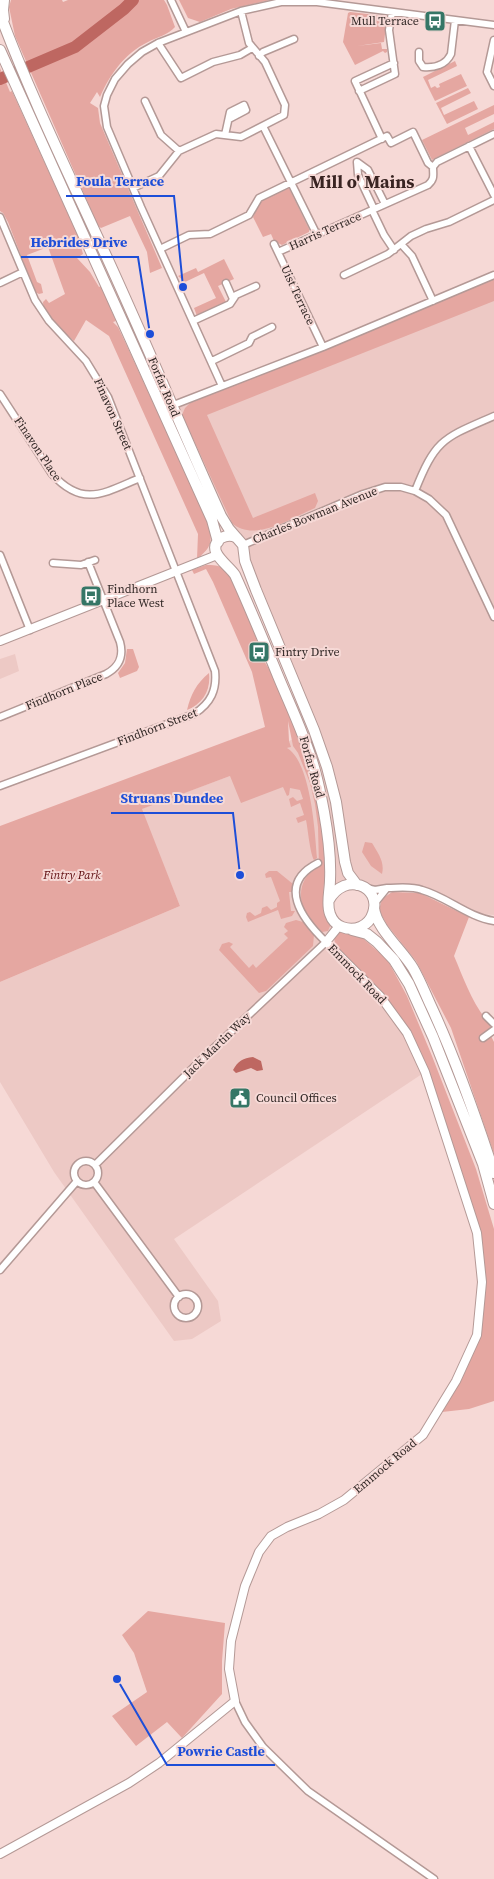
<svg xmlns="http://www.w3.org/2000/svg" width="494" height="1879" font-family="'Source Serif 4',serif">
	<rect width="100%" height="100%" fill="#f6d9d6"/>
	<!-- built -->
	<path fill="#edc9c5" d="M 494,275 L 494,915 L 470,913 L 422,891 L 387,888 L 373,900 L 357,885 L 329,900 L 336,924 L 321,938 L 380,996 L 407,1033 L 425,1072 L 174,1239 L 218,1301 L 221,1321 L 192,1339 L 174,1341 L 54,1172 L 0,1082 L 0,982 L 180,906 L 141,809 L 230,776 L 228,769 L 290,747 L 289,741 L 314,730 L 244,551 L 171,406 Z
		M 15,654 L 19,671 L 0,679 L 0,659 Z"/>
	<!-- green -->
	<path fill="#e5a7a1" d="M 11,0 L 62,0 L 63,2 L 68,0 L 164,0 L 167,5 L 175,27 C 168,35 157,37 148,42 C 125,53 110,74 100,97 L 97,92 L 90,103 L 98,108 L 100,123 L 162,268 L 150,273 L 147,252 L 130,216 L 101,228 L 98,226 L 15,36 L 9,7 Z
		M 179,0 L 270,0 L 231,9 L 200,22 L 188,18 Z
		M 350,12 L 385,16 L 387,19 L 384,42 L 357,46 L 381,43 L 382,49 L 387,49 L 387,52 L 385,53 L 383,51 L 355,65 L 343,42 L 348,13 Z
		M 455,61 L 457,66 L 428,80 L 431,88 L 435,86 L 437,88 L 440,87 L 439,84 L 461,74 L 467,86 L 435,101 L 423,77 Z
		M 0,68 L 10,92 L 12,91 L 78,236 L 83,254 L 77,258 L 90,272 L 99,287 L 101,286 L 116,321 L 113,322 L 118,327 L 127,346 L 210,526 C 212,544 211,547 197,559 L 198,534 L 109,336 L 86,320 L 74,341 C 64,332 43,315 43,302 L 46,299 L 49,303 L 65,294 L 48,247 L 27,255 L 37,282 L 41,284 L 43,293 L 39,294 L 35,292 L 8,222 L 3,213 L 0,211 Z
		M 468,88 L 471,93 L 441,108 L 444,115 L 474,101 L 478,109 L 447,124 L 436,103 Z
		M 494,105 L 494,114 L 465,128 L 468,135 L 494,122 L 494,129 L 432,160 L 422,140 Z
		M 289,188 L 309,229 L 309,232 L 282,245 L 274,241 L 271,234 L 263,237 L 253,217 L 261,201 Z
		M 224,259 L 234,279 L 218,286 L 226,302 L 197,316 L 194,308 L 216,298 L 204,273 L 185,282 L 178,276 L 196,268 L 198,272 Z
		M 494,279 L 494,301 L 207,415 L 253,518 L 315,493 L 318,501 L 315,508 C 291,518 254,543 232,523 L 182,415 L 185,408 L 190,403 L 324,350 Z
		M 206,565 C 212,565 220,565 224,569 C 244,585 253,633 262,656 C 265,664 271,671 275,679 C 297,725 317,776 323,827 C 324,841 325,855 325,869 C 324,890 320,905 331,924 L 328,931 L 322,932 C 316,925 308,918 304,910 C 297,893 302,874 319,867 L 318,827 L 315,804 L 310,783 L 298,753 L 293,746 L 288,721 L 289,741 L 291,747 L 287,748 C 311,762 315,833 317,858 L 314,860 C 310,853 308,830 306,820 L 298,823 L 296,818 L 304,815 L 300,803 L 291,807 L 289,799 L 293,797 L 297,801 L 303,799 L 300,790 L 290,788 L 289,795 L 287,796 L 283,787 L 241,803 L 230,776 L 142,809 L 180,906 L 0,982 L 0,826 L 265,727 L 252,672 L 213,582 L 206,569 L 194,574 L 192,570 Z
		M 127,649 L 133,649 L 139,667 L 137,671 L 120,678 L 118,673 L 125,663 Z
		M 209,673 C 211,690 203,704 187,710 C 191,694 196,684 209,673 Z
		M 365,842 L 372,843 C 378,853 385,862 382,874 L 371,866 L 362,852 Z
		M 269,871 L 277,871 L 293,884 L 293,892 L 289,892 L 291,911 L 295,911 L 292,916 L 281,919 L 278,910 L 248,922 L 246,917 L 247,913 L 250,912 L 255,916 L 261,913 L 262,908 L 267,906 L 271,910 L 277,907 L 277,903 L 280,901 L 271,877 L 266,878 L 265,874 Z
		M 392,892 L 420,893 L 469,917 L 454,956 C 464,979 473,1006 490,1024 L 490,1029 L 481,1036 L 484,1041 L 491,1036 L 494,1042 L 494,1154 L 451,1028 L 416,961 L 387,925 L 379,910 L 382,899 Z
		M 296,920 L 303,922 L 314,935 L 313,946 L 266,991 L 259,993 L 219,950 L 222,944 L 229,942 L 233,944 L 230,947 L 249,968 L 253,964 L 256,968 L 288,938 L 284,934 L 288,931 L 284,927 L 286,923 Z
		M 341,930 L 359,935 L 387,959 L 407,996 L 432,1056 L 476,1169 L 494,1229 L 494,1401 L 469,1409 L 442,1412 L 460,1382 L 473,1350 L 482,1242 L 408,1031 L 335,945 L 334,937 Z
		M 148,1611 L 225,1623 L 222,1661 L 222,1694 L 182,1738 L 167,1722 L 136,1746 L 112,1716 L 147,1692 L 134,1653 L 122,1635 Z"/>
	<!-- water -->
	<path fill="#be6761" d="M 253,1057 L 261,1061 L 263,1070 L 257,1071 L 251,1068 L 236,1073 L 233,1070 C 238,1061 243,1058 253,1057 Z"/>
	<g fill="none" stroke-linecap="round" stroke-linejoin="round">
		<!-- river -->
		<path stroke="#be6761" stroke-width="12" d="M 0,79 L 75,47 L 124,9 L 133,0"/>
		<!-- minor casing -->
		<g stroke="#b49996" stroke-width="9">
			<path id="minor" d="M 171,0 L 186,32
				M 494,40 L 487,72 L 494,86
				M 158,43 L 181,78 L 213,62 L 240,55 L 252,48
				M 419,52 L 419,61 L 423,67 C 434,68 446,65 451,54 L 455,20
				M 259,56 L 263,52 L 294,39
				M 359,91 L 395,74 L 389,30 L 392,12
				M 145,101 L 161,135 L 179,151
				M 263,126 L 317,235
				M 225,135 L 230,112 L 244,105 L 246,110 L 229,119
				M 382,139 L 355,81 L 394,63
				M 469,146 L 494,195
				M 433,167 L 437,162 L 494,134
				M 133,188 L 159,176 L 179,151 L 216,134 L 241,137 L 284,115 L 285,105 L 265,62 L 249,43 L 241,11
				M 374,209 L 358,175 L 357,162 L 368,170 L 385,204
				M 372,210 L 384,235 L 394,250
				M 0,217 L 35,300 L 49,321 L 86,361 L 108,397 L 215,671 C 217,690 211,703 194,714 L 0,786
				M 274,244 L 323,347
				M 401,244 L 412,256 L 433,301
				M 160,249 L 189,235 L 210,234 L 249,215 L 259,198 L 387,136 L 391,143 L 413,132 L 428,163 L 433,167
				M 278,252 L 428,185 C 435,179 433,175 433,167
				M 344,275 L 388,254 L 411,236 L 426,229 L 449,222 L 494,200
				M 0,283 L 23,272
				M 226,283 L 233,299
				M 193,321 L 230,304 L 236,295 L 256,286
				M 212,361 L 249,343 L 252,337 L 272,327
				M 222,386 L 141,207 L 107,127 L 104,106 L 107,95 L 115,79 L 128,64 L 142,52 L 158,43 L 241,11 L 281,2 L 317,2 L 494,25
				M 0,394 L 52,474 C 83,508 104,493 140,478
				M 171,406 L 323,347 L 494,275
				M 415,491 C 436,438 444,438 494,416
				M 243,545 L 363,494 L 385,487 L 401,487 L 415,491 L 429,499 L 446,515 L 494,617
				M 0,555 L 30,630
				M 53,563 L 81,565 L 95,560
				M 0,717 L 106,674 C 119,667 124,657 120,642 L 88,562
				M 366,888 L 375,890 L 387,888 L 374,904
				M 387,888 C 399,888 411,886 422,890 C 447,897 468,917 494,921
				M 486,1016 L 494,1024
				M 483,1038 L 494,1030
				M74 1173a12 12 0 1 1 24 0a12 12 0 1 1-24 0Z
				M 95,1165 L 200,1061 L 326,942 C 302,919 276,884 318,863
				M 94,1182 L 179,1297
				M 0,1270 L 77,1181
				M174 1306a12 12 0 1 1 24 0a12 12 0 1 1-24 0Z
				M 235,1701 L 245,1722 L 263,1747 L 308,1791 L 434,1879"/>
		</g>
		<!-- tertiary casing -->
		<g stroke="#b49996" stroke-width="10">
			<path id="tertiary" d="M 0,641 L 217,555
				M 0,1854 L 129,1783 L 159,1763 L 235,1701 L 229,1669 L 231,1641 L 245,1586 L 259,1552 L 271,1536 L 287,1527 L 319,1514 L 344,1500 L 423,1435 L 456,1381 L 477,1335 L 482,1282 L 477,1233 L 425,1072 L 407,1033 L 380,996 L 326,942 L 339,926"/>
		</g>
		<!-- trunk casing -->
		<g stroke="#b49996" stroke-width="12">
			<path id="trunk" d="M 4,0 L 3,10 L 4,19
				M 0,14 C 28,89 63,162 97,236 C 140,328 179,423 221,516 L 229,529 L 243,545 L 245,561 L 256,590 L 314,730 L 327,767 L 336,802 L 345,862 L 348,873 L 357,885
				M 0,50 L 212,520 L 218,542
				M 237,538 C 232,535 227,535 221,538 C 204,551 229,565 235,575 C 250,608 264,642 278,676 C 290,705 304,734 313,764 C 318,780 321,796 324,812 C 328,834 331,858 330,880 C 330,891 326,904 330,914 C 332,920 337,925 342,927 C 355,932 369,926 373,913 C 382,886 345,871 329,900
				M 374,908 C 376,928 403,951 413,968 C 420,980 425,993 431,1006 C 456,1060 476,1117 494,1173
				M 352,930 L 367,934 L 377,942 L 394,960 L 409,984 L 433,1037 L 483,1164 L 494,1204"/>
		</g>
		<!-- minor -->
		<use href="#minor" stroke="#fff" stroke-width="6"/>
		<!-- tertiary -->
		<use href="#tertiary" stroke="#fff" stroke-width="8"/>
		<!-- trunk -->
		<use href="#trunk" stroke="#fff" stroke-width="10"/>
	</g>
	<!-- icons -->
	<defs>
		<g id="bus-square" transform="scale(1.125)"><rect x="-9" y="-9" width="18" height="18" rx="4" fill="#357666" stroke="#f6d9d6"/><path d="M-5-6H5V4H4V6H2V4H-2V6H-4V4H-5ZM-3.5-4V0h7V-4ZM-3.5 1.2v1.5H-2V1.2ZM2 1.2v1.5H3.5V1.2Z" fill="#fff"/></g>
		<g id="civic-square" transform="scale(1.125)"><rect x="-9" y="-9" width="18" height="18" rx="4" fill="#357666" stroke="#f6d9d6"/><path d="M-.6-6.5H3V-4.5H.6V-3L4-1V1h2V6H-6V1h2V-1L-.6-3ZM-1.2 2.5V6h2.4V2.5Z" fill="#fff"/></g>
	</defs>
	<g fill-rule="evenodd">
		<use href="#bus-square" x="435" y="21"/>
		<use href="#bus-square" x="91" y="596"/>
		<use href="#bus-square" x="259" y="652"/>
		<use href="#civic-square" x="240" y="1098"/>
	</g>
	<g text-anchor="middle" stroke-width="4" stroke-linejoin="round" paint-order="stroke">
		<!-- poi labels -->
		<g font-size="12" fill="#322826" stroke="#f6d9d6" text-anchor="start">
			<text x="419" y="25" text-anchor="end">Mull Terrace</text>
			<text x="107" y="593">Findhorn<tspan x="107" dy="14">Place West</tspan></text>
			<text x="275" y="656">Fintry Drive</text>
			<text x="256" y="1102">Council Offices</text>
		</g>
		<!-- street labels -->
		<g font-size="12" fill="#322826" stroke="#f6d9d6">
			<text transform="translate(325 231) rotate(-24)" y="4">Harris Terrace</text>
			<text transform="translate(298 295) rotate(65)" y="4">Uist Terrace</text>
			<text transform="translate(164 387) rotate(67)" y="4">Forfar Road</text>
			<text transform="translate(113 414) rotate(66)" y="4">Finavon Street</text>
			<text transform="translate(38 449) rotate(56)" y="4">Finavon Place</text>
			<text transform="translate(315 515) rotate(-22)" y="4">Charles Bowman Avenue</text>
			<text transform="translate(64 691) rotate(-22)" y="4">Findhorn Place</text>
			<text transform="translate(157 727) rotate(-21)" y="4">Findhorn Street</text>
			<text transform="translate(312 767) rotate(74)" y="4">Forfar Road</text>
			<text transform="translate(357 974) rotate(46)" y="4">Emmock Road</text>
			<text transform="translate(217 1045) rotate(-44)" y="4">Jack Martin Way</text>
			<text transform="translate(385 1466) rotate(-40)" y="4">Emmock Road</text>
		</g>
		<!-- park labels -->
		<g font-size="12" font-style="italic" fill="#5f0d10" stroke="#f6d9d6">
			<text x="72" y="879">Fintry Park</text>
		</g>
		<!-- district labels -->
		<g font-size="18" font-weight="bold" fill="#392422" stroke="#f6d9d6">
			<text x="362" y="188">Mill o' Mains</text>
		</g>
	</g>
	<!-- callouts -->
	<path fill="none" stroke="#1d4ed8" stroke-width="2" d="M183 287L174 196H66M150 334L138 257H21M240 875L233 813H111M117 1679L167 1765H275"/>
	<g fill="#1d4ed8" stroke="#f6d9d6" stroke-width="2">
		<circle cx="183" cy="287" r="5"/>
		<circle cx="150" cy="334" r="5"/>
		<circle cx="240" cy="875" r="5"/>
		<circle cx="117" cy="1679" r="5"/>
	</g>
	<g font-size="14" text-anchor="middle" font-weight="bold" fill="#1d4ed8" stroke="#f6d9d6" stroke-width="4" stroke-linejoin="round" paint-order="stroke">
		<text x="120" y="186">Foula Terrace</text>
		<text x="79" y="247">Hebrides Drive</text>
		<text x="172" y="803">Struans Dundee</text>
		<text x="221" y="1756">Powrie Castle</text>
	</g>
</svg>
